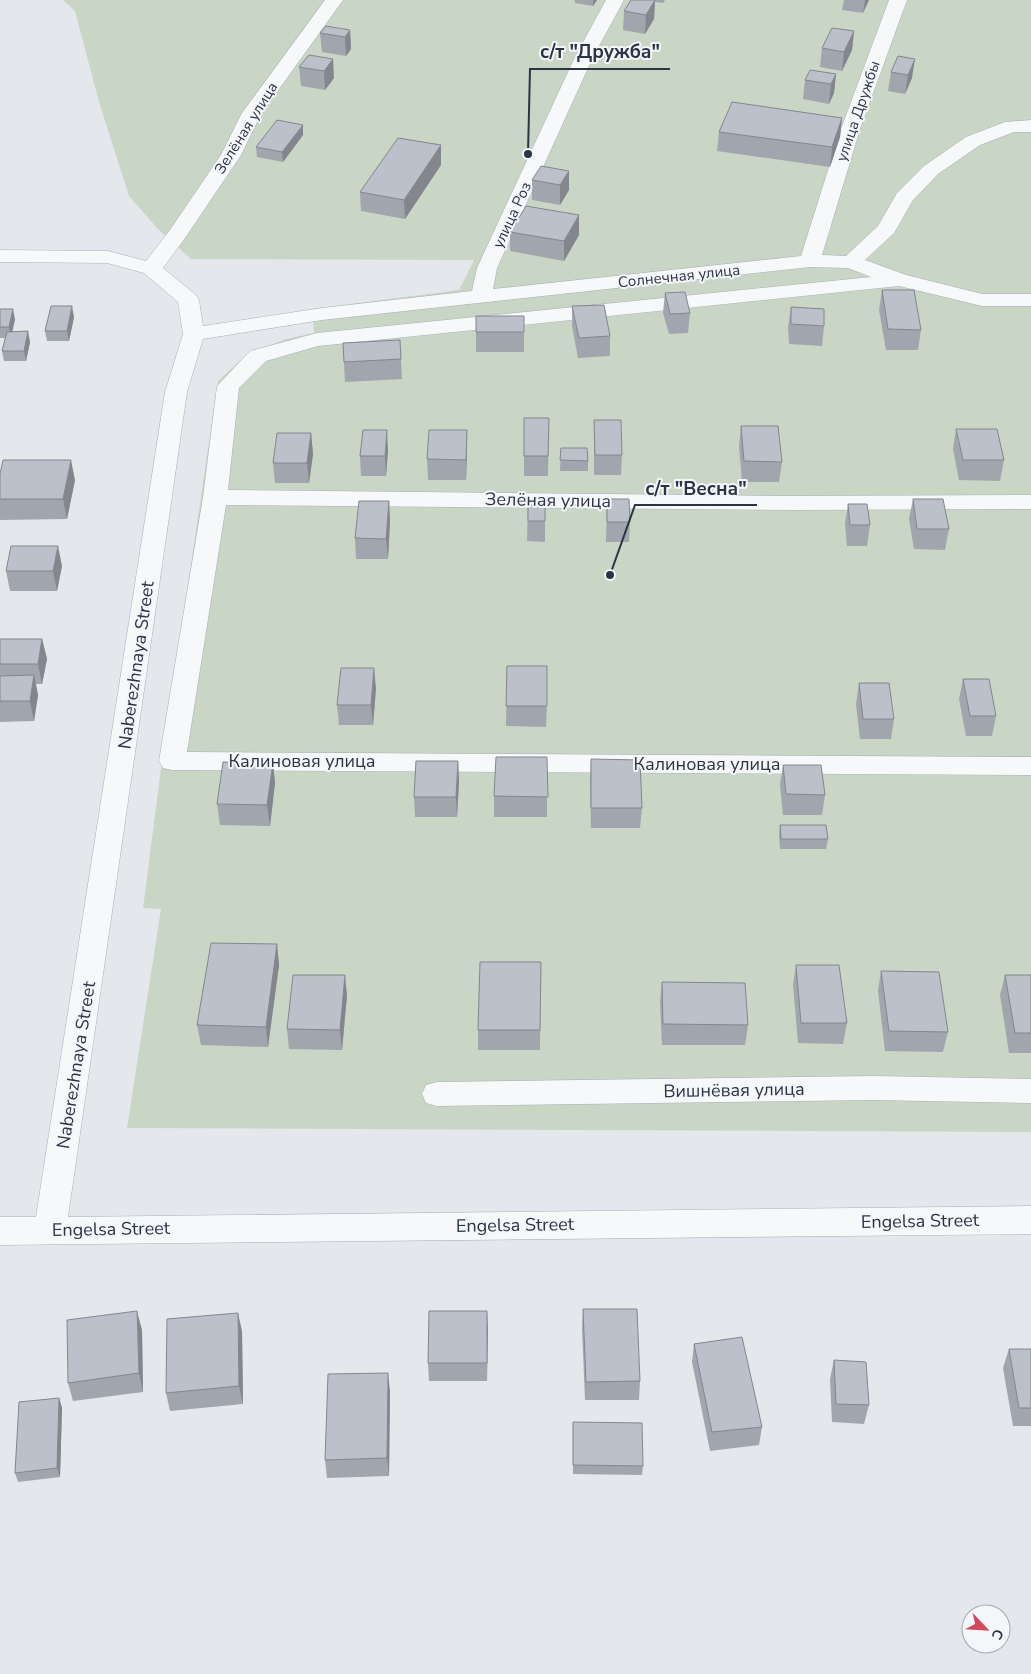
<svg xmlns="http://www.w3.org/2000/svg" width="1031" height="1674" font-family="'Nunito Sans',sans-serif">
	<rect width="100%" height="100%" fill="#e4e7ec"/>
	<!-- green -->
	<path fill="#c9d6c5" d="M 63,0 L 1031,0 L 1031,1132 L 127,1128 L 161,909 L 143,908 L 161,769 L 218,381 L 245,356 L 286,339 L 314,333 L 312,309 L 459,290 L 474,260 L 191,259 L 158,229 L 129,196 L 99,102 L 75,11 Z"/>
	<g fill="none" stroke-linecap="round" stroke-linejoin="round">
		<!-- minor casing -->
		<g stroke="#a9aeb7" stroke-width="1">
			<path id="minor" d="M 325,0 L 343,0 L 261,114 L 241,155 L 185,238 L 163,268 L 196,295 L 199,300 L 203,326 L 322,308 L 472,291 L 477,268 L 575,57 L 606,0 L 624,0 L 593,57 L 497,268 L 493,289 L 801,256 L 841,129 L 889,0 L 907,0 L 860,129 L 822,255 L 846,256 L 878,226 L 897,193 L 924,166 L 966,137 L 1005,122 L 1031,120 L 1031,132 L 1014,132 L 980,145 L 938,174 L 913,200 L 894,233 L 865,260 L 906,275 L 982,294 L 1031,294 L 1031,306 L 982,306 L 899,286 L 318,346 L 266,361 L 239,388 L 228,490 L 795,496 L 1031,495 L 1031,509 L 795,510 L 226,505 L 187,752 L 1031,757 L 1031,775 L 172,770 L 163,768 L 159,761 L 203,497 L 217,386 L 250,351 L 317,333 L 871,277 L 848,268 L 810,267 L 322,320 L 203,339 L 187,392 L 68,1217 L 1031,1206 L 1031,1234 L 0,1245 L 0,1217 L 36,1217 L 165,392 L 183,334 L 178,302 L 144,273 L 107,263 L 0,262 L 0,250 L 108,251 L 146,261 L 170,230 L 221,155 L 242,113 Z
				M 873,1076 L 1031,1079 L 1031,1103 L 873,1100 L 437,1106 L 426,1103 L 422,1094 L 426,1085 L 437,1082 Z"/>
		</g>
		<!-- minor -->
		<use href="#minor" fill="#f7f8fa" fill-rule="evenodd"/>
	</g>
	<!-- wall -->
	<path fill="#a1a5ae" d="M 575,0 L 597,0 L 593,6 L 575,3 Z
		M 631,0 L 665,0 L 663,3 L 655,2 L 654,19 L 645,34 L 623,30 L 624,11 Z
		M 844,0 L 869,0 L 863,13 L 842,10 Z
		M 350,30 L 351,49 L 346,56 L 322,52 L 320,33 Z
		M 854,31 L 852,50 L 842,71 L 820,67 L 822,48 Z
		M 309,55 L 334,78 L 325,90 L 301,86 L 299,67 Z
		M 898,56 L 912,78 L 905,94 L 888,91 L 891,72 Z
		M 836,74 L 834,93 L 829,104 L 803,99 L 805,80 Z
		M 842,118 L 840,137 L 830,167 L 717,151 L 719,132 Z
		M 303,135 L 283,162 L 257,157 L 256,147 Z
		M 441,165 L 405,219 L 361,211 L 360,192 Z
		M 569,171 L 569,190 L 560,205 L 532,200 L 532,180 Z
		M 510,232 L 579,235 L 564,261 L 510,251 Z
		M 882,290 L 921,330 L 918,350 L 886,350 L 879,310 Z
		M 665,293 L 690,313 L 688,333 L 669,334 L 663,313 Z
		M 572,306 L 610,336 L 610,356 L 578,358 L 572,326 Z
		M 791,307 L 824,326 L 822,346 L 789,344 L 788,327 Z
		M 0,309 L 15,319 L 12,332 L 30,342 L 26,361 L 4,361 L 2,351 L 5,338 L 0,338 Z
		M 476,316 L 524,332 L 524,352 L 476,352 Z
		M 74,317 L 69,341 L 47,341 L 45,331 Z
		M 343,343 L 401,359 L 402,379 L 345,382 Z
		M 524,418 L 549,418 L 548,476 L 524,476 Z
		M 594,420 L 622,455 L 621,475 L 594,475 Z
		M 741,426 L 782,462 L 779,482 L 742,482 L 739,446 Z
		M 956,429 L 1004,460 L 1000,481 L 959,480 L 953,449 Z
		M 467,430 L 467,450 L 466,480 L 428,480 L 427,459 Z
		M 311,433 L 313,454 L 309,483 L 275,483 L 273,463 Z
		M 561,448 L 588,461 L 588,471 L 560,471 Z
		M 388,450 L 386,476 L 361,476 L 360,456 Z
		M 0,474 L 75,480 L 67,519 L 0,520 Z
		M 607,499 L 630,522 L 629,542 L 606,542 Z
		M 913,499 L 949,529 L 945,550 L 914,549 L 909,519 Z
		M 389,501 L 390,521 L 388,559 L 356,559 L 355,538 Z
		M 528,501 L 545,502 L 545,542 L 527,541 Z
		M 848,504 L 870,525 L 867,546 L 847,546 L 845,524 Z
		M 62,566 L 57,591 L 10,591 L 6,571 Z
		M 0,639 L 42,639 L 47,659 L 42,684 L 36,684 L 38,695 L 34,721 L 0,722 Z
		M 507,666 L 547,706 L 546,727 L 506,726 Z
		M 963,679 L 996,716 L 992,736 L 966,736 L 959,699 Z
		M 859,683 L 894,719 L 891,739 L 860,739 L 856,704 Z
		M 376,688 L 373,725 L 339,725 L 337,705 Z
		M 547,757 L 547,817 L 494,817 L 494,796 Z
		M 591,759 L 642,808 L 640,828 L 591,828 L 590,780 Z
		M 458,761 L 459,782 L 457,817 L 415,817 L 414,797 Z
		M 273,763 L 275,783 L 270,826 L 220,825 L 217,804 Z
		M 783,765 L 825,795 L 822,815 L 783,815 L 780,785 Z
		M 780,825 L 828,839 L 826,849 L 780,849 L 779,835 Z
		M 277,944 L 279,965 L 268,1047 L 201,1045 L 197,1025 Z
		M 541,962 L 540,1050 L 478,1050 L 478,1030 Z
		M 796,965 L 847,1023 L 843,1044 L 798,1043 L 793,985 Z
		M 881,971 L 948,1032 L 943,1052 L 885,1051 L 878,991 Z
		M 1005,975 L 1031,975 L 1031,1053 L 1009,1053 L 1000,995 Z
		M 662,982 L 748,1025 L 745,1045 L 662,1045 L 660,1002 Z
		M 347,995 L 342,1050 L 289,1049 L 287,1029 Z
		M 583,1309 L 640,1381 L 639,1400 L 585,1400 L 582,1328 Z
		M 487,1311 L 487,1381 L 429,1381 L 428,1363 Z
		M 142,1330 L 143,1392 L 73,1401 L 68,1383 Z
		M 242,1331 L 243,1404 L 170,1411 L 166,1393 Z
		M 694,1344 L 762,1427 L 759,1445 L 710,1451 L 692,1362 Z
		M 1009,1349 L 1031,1349 L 1031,1426 L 1013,1426 L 1003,1368 Z
		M 834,1360 L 869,1405 L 864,1424 L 832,1422 L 830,1379 Z
		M 390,1391 L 389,1476 L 327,1478 L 325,1460 Z
		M 59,1398 L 62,1408 L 60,1477 L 18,1482 L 15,1473 Z
		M 573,1422 L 643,1466 L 642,1475 L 573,1474 Z"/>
	<!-- shaded-wall -->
	<path fill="#83868d" d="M 593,0 L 597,0 L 593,6 Z
		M 655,0 L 654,19 L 645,34 L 646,15 Z
		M 865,0 L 869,0 L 863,13 Z
		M 350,30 L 351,49 L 346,56 L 345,37 Z
		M 854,31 L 852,50 L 842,71 L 844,52 Z
		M 333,59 L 334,78 L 325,90 L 324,71 Z
		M 915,59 L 912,78 L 905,94 L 908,75 Z
		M 836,74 L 834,93 L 829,104 L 831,84 Z
		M 842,118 L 840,137 L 830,167 L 832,147 Z
		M 303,125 L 303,135 L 283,162 L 282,152 Z
		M 441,145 L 441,165 L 405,219 L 404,200 Z
		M 569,171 L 569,190 L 560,205 L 560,185 Z
		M 579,215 L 579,235 L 564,261 L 564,241 Z
		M 72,306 L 74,317 L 69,341 L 67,331 Z
		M 13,309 L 15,319 L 11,338 L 9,327 Z
		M 28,331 L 30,342 L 26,361 L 24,351 Z
		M 387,430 L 388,450 L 386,476 L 385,456 Z
		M 467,430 L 467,450 L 466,480 L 466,460 Z
		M 311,433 L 313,454 L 309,483 L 307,463 Z
		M 71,460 L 75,480 L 67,519 L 63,499 Z
		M 389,501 L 390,521 L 388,559 L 386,539 Z
		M 58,546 L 62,566 L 57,591 L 53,571 Z
		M 42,639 L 47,659 L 42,684 L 38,664 Z
		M 374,668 L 376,688 L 373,725 L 371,705 Z
		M 34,675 L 38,695 L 34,721 L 30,701 Z
		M 458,761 L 459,782 L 457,817 L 456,797 Z
		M 273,763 L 275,783 L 270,826 L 267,805 Z
		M 277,944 L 279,965 L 268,1047 L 266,1027 Z
		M 345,975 L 347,995 L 342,1050 L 340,1030 Z
		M 137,1311 L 142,1330 L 143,1392 L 139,1373 Z
		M 487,1311 L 488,1330 L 487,1381 Z
		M 238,1313 L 242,1331 L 243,1404 L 239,1386 Z
		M 388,1373 L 390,1391 L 389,1476 L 387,1458 Z
		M 59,1398 L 62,1408 L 60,1477 L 57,1468 Z"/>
	<!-- building -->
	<path fill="#bbc0ca" stroke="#83868d" d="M 631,0 L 655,0 L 646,15 L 624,11 Z
		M 326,26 L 350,30 L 345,37 L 320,33 Z
		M 832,28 L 854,31 L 844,52 L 822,48 Z
		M 309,55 L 333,59 L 324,71 L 299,67 Z
		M 898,56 L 915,59 L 908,75 L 891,72 Z
		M 810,70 L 836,74 L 831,84 L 805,80 Z
		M 732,102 L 842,118 L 832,147 L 719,132 Z
		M 277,120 L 303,125 L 282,152 L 256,147 Z
		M 398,138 L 441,145 L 404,200 L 360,192 Z
		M 541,166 L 569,171 L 560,185 L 532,180 Z
		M 526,206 L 579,215 L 564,241 L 510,232 Z
		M 882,290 L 914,290 L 921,330 L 888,329 Z
		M 685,292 L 690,313 L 670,314 L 665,293 Z
		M 604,305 L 610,336 L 579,338 L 572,306 Z
		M 51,306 L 72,306 L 67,331 L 45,331 Z
		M 791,307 L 824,309 L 824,326 L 791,324 Z
		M 0,309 L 13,309 L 9,327 L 0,327 Z
		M 476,316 L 524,316 L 524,332 L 476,332 Z
		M 28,331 L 24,351 L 2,351 L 7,332 Z
		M 400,340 L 401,359 L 344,362 L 343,343 Z
		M 524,418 L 549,418 L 548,456 L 524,456 Z
		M 594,420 L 621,420 L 622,455 L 595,455 Z
		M 741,426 L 778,426 L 782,462 L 744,461 Z
		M 956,429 L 997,429 L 1004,460 L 963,460 Z
		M 363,430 L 387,430 L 385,456 L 360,456 Z
		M 429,430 L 467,430 L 466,460 L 427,459 Z
		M 277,433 L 311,433 L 307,463 L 273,463 Z
		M 561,448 L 587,448 L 588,461 L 560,460 Z
		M 3,460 L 71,460 L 63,499 L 0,499 L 0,474 Z
		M 607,499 L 629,499 L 630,522 L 607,522 Z
		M 913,499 L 943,499 L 949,529 L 917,529 Z
		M 359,501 L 389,501 L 386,539 L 355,538 Z
		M 528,501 L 545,502 L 545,521 L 528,521 Z
		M 848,504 L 867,504 L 870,525 L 850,525 Z
		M 11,546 L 58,546 L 53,571 L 6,571 Z
		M 0,639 L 42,639 L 38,664 L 0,664 Z
		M 507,666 L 547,666 L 547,706 L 506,706 Z
		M 341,668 L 374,668 L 371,705 L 337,705 Z
		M 34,675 L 30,701 L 0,701 L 0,676 Z
		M 963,679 L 989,679 L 996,716 L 970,716 Z
		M 859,683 L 889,683 L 894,719 L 863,719 Z
		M 496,757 L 547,757 L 548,797 L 494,796 Z
		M 591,759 L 640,760 L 642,808 L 591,808 Z
		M 416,761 L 458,761 L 456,797 L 414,797 Z
		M 223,762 L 273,763 L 267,805 L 217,804 Z
		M 783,765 L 821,765 L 825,795 L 786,794 Z
		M 780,825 L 826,825 L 828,839 L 781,839 Z
		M 211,943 L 277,944 L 266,1027 L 197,1025 Z
		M 480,962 L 541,962 L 540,1030 L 478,1030 Z
		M 796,965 L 839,965 L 847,1023 L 801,1023 Z
		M 881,971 L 939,972 L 948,1032 L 889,1031 Z
		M 293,975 L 345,975 L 340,1030 L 287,1029 Z
		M 1005,975 L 1031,975 L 1031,1033 L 1015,1033 Z
		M 662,982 L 745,983 L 748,1025 L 663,1024 Z
		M 583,1309 L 637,1309 L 640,1381 L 586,1382 Z
		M 137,1311 L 139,1373 L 68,1383 L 67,1320 Z
		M 429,1311 L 487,1311 L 487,1363 L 428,1363 Z
		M 238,1313 L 239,1386 L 166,1393 L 167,1319 Z
		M 742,1337 L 762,1427 L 712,1432 L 694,1344 Z
		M 1009,1349 L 1031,1349 L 1031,1408 L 1019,1408 Z
		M 834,1360 L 866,1362 L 869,1405 L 836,1404 Z
		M 388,1373 L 387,1458 L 325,1460 L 328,1374 Z
		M 59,1398 L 57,1468 L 15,1473 L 19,1402 Z
		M 573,1422 L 642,1423 L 643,1466 L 573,1465 Z"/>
	<g text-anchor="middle" stroke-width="4" stroke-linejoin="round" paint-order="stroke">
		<!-- far-street labels -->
		<g font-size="15" fill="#2b3445" stroke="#f4f6f9">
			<text transform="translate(858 111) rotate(-71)" y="5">улица Дружбы</text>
			<text transform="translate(246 128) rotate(-58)" y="5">Зелёная улица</text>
			<text transform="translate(512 215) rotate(-65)" y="5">улица Роз</text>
			<text transform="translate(679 276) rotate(-6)" y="5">Солнечная улица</text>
		</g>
		<!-- street labels -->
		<g font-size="18" fill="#2b3445" stroke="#f4f6f9">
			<text transform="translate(548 500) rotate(1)" y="6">Зелёная улица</text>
			<text transform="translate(136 665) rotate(-82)" y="6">Naberezhnaya Street</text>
			<text x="302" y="767">Калиновая улица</text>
			<text x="707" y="770">Калиновая улица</text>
			<text transform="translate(76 1065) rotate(-81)" y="6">Naberezhnaya Street</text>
			<text transform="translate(734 1090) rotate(-1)" y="6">Вишнёвая улица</text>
			<text transform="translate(920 1221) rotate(-1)" y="6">Engelsa Street</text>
			<text transform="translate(515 1225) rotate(-1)" y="6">Engelsa Street</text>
			<text transform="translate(111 1229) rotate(-1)" y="6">Engelsa Street</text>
		</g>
	</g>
	<!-- callouts -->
	<path fill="none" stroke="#2b3445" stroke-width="2" d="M528 154L530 69H670M610 575L635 505H757"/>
	<g fill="#2b3445" stroke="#f4f6f9" stroke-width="2">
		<circle cx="528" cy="154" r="5"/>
		<circle cx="610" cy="575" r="5"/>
	</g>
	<g font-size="19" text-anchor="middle" font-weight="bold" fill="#2b3445" stroke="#f4f6f9" stroke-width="4" stroke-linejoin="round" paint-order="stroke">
		<text x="600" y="58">с/т "Дружба"</text>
		<text x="696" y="495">с/т "Весна"</text>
	</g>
	<!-- north arrow -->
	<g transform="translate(986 1629) rotate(115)"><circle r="24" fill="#f4f6f9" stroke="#a4a8b1"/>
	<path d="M0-4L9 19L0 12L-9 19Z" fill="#d1495b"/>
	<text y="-8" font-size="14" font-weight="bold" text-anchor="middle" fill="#2b3445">С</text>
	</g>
</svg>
